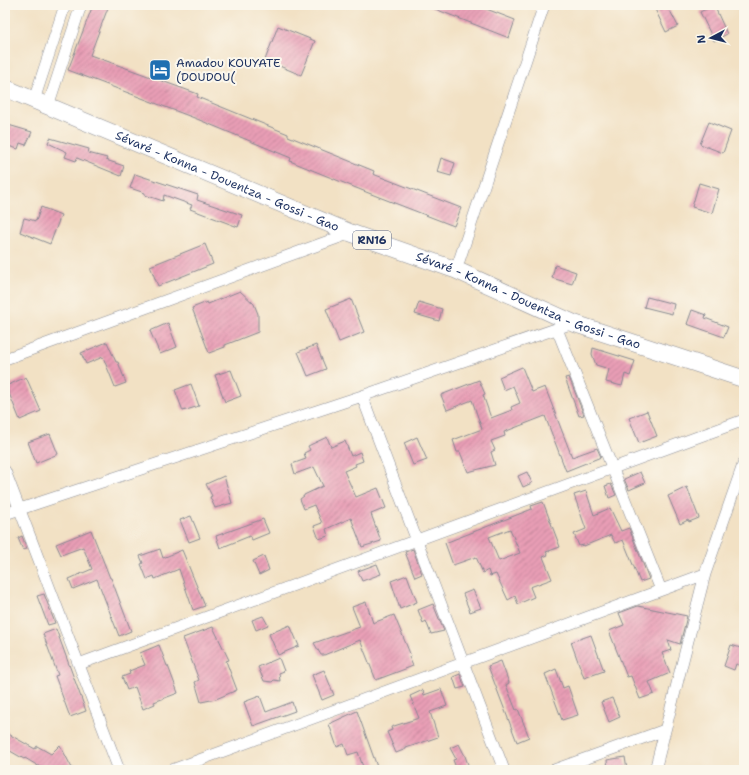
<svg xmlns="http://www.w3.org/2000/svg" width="749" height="775" font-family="'Shantell Sans',sans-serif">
	<defs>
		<pattern id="building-hatch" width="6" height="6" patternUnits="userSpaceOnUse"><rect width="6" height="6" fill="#e99eb5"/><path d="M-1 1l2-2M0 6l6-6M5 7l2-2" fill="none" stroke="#bc8196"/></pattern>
	</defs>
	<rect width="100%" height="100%" fill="#fbf7ec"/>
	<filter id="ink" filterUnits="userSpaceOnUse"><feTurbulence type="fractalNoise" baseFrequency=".025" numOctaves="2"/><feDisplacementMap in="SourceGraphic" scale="8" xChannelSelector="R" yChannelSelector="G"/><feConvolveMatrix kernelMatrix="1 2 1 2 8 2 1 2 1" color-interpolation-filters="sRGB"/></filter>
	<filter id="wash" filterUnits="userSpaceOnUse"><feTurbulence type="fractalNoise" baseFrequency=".012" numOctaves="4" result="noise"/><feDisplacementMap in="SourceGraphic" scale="16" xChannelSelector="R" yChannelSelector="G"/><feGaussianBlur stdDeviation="0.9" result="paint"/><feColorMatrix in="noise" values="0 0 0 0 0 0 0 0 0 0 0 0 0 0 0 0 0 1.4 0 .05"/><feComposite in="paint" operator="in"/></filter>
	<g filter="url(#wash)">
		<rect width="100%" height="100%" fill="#f2e1c4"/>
		<g id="blocks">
			<!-- building -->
			<path fill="url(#building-hatch)" fill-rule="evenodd" d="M 93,5 L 109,5 L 90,55 L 198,94 L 197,97 L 288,134 L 288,136 L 374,171 L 373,174 L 461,208 L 454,226 L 366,192 L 290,161 L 291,158 L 197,119 L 68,70 Z
				M 425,5 L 476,5 L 515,20 L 509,38 Z
				M 653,5 L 667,5 L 678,26 L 666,32 Z
				M 714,5 L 727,34 L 714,41 L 700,12 Z
				M 278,26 L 315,41 L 301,75 L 265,60 Z
				M 709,122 L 731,131 L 723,153 L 700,144 Z
				M 5,124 L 32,132 L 26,145 L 20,143 L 18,149 L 5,145 Z
				M 50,138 L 89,149 L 88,153 L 107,158 L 106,160 L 124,166 L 121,176 L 77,158 L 76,161 L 65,157 L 67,152 L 48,143 Z
				M 441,158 L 455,163 L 451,176 L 437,172 Z
				M 135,174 L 198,195 L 197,200 L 242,215 L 238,227 L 190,209 L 192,205 L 164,195 L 163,201 L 145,195 L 145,193 L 130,188 Z
				M 699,183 L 719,189 L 712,213 L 692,207 Z
				M 41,207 L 61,215 L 50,244 L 20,232 L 24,218 L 36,221 Z
				M 205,244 L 213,264 L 158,286 L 150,266 Z
				M 555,265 L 576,272 L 572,284 L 552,278 Z
				M 240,291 L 254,304 L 258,314 L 258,332 L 225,345 L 225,347 L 209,353 L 192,308 L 207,302 L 208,304 Z
				M 647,297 L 674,304 L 672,314 L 644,307 Z
				M 351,299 L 364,332 L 339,342 L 326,309 Z
				M 419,302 L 442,309 L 439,321 L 415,314 Z
				M 692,310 L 706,315 L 705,318 L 728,327 L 724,337 L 687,324 Z
				M 168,323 L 177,347 L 160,354 L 150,331 Z
				M 107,342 L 116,362 L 118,362 L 126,383 L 115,387 L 103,357 L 86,364 L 81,353 Z
				M 316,345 L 326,369 L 308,376 L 298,352 Z
				M 593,348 L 635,361 L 630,376 L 625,374 L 622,386 L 606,382 L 609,369 L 596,365 L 592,354 Z
				M 522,367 L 532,392 L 545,387 L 572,457 L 597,448 L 601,457 L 566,471 L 545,416 L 504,432 L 505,436 L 491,441 L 495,450 L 491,452 L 495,465 L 468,472 L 460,452 L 457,452 L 453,440 L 482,429 L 472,400 L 447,410 L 441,395 L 479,380 L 485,394 L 483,395 L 491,418 L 512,410 L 511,407 L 520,403 L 513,386 L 504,390 L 499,377 Z
				M 231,370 L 241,396 L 225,402 L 215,375 Z
				M 26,377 L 41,411 L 20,420 L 6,386 Z
				M 569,377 L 584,415 L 579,416 L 565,378 Z
				M 191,384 L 199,406 L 183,411 L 175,390 Z
				M 647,411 L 657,436 L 639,443 L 629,418 Z
				M 50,434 L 58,454 L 36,463 L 28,442 Z
				M 327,437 L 331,447 L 345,441 L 351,456 L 360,452 L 363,461 L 355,464 L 356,466 L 344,471 L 356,497 L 378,488 L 386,508 L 371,514 L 381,541 L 362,547 L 351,518 L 326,529 L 328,536 L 319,539 L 314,526 L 322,523 L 314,505 L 304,509 L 300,499 L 304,496 L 304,495 L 323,486 L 314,467 L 295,474 L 292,464 L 306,459 L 304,453 L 310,450 L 308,446 Z
				M 417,437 L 427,460 L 413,465 L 404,443 Z
				M 527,472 L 532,483 L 523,487 L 518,476 Z
				M 640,472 L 645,483 L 629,490 L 624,479 Z
				M 224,476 L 232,503 L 215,508 L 210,497 L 212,496 L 206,484 Z
				M 611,484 L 616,495 L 609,498 L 605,486 Z
				M 687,487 L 699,518 L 689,522 L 688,520 L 680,524 L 668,496 Z
				M 586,491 L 594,515 L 610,508 L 621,531 L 629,528 L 649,579 L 640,582 L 623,540 L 615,543 L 611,535 L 584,546 L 584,545 L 579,546 L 574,534 L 586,529 L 574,495 Z
				M 543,502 L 560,547 L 546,552 L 548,555 L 543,557 L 552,579 L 530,587 L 534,597 L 518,604 L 515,596 L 508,600 L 496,574 L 490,576 L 488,570 L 483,573 L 476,557 L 453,565 L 445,543 L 532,509 L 531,506 ZM 510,529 L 520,553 L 499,561 L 489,537 Z
				M 191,516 L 200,538 L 189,542 L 180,520 Z
				M 263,519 L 269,533 L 252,540 L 250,536 L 220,548 L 216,536 Z
				M 91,530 L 110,578 L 111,578 L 131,631 L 119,636 L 97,579 L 73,589 L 69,579 L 92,569 L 83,547 L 61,555 L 56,544 Z
				M 22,536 L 27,549 L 23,550 L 18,538 Z
				M 160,549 L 163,558 L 182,550 L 205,606 L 193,610 L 179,569 L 155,579 L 154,576 L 147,579 L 141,564 L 143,563 L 140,556 Z
				M 413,549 L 422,574 L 415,577 L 405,552 Z
				M 264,556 L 269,570 L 259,575 L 253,561 Z
				M 377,564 L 381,574 L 362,581 L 358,571 Z
				M 407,575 L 417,602 L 400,609 L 391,581 Z
				M 473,590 L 481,608 L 470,612 L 463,594 Z
				M 44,594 L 55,623 L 48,625 L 37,596 Z
				M 366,602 L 373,623 L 394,615 L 411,656 L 409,657 L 413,666 L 376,680 L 360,640 L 324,655 L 321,655 L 314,643 L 360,627 L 352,607 Z
				M 433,604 L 444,631 L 431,634 L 426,621 L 423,623 L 418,610 Z
				M 638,606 L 687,616 L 680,644 L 668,640 L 671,650 L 662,653 L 670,673 L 649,682 L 654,694 L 640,699 L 631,676 L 627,677 L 609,631 L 624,625 L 619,613 Z
				M 263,616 L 268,625 L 256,630 L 252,620 Z
				M 290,625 L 299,646 L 278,655 L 269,634 Z
				M 213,627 L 229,660 L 226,661 L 237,690 L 216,699 L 201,702 L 195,682 L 199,680 L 183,638 Z
				M 56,629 L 86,711 L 70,717 L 55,676 L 58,675 L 43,634 Z
				M 591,635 L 604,671 L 584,678 L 571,642 Z
				M 159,645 L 167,666 L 168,666 L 178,693 L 154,702 L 155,704 L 143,709 L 135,687 L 127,690 L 122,677 L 130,674 L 129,671 L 145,665 L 140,653 Z
				M 731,645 L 744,649 L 744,657 L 741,666 L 736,664 L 734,670 L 724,666 Z
				M 279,658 L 284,671 L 279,673 L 280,681 L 274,680 L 272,682 L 264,681 L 258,667 Z
				M 501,661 L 509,683 L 506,685 L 516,710 L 518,709 L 529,737 L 517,742 L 488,666 Z
				M 556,669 L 563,688 L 568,686 L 578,715 L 562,720 L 545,674 Z
				M 324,670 L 334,695 L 322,700 L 312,675 Z
				M 460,674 L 465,687 L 457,689 L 453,677 Z
				M 441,689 L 447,706 L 430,712 L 438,737 L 406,748 L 406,749 L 396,753 L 387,732 L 392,730 L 391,727 L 419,718 L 410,696 L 423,690 L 424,695 Z
				M 260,696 L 266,712 L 292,702 L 295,711 L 253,726 L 244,702 Z
				M 612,698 L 620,717 L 609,722 L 601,702 Z
				M 357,711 L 375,761 L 378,770 L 364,770 L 358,752 L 348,755 L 344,744 L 337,747 L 329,724 Z
				M 5,732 L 35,749 L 37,746 L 51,754 L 60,745 L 73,770 L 45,770 L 25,758 L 24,759 L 5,748 Z
				M 459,744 L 465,756 L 470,770 L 457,770 L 453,760 L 456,759 L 450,748 Z
				M 625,757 L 627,770 L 608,770 L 607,760 Z"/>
		</g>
	</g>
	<g filter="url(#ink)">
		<use href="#blocks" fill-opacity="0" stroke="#868891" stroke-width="1"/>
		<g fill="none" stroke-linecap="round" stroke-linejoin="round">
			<!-- street casing -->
			<g stroke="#868891" stroke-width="12">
				<path id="street" d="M 34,100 L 65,5
					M 48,106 L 81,5
					M 456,270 L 544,5
					M 557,329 L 661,590
					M 5,359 L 351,233
					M 362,396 L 504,770
					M 5,471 L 119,770
					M 5,514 L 362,396 L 573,323
					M 79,664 L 744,420
					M 172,770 L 705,574
					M 554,770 L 665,730
					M 655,770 L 705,574 L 744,462"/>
			</g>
			<!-- primary casing -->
			<g stroke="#868891" stroke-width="18">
				<g id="primary">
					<path id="s1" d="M 5,88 L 351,233 L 456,270 L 573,323 L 744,379"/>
				</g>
			</g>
			<!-- street -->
			<use href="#street" stroke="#fff" stroke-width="11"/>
			<!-- primary -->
			<use href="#primary" stroke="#fff" stroke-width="17"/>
		</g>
	</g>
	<!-- icons -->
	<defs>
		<g id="hotel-square" transform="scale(1.15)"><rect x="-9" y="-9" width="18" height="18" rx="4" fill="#1f6fb2" stroke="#fbf7ec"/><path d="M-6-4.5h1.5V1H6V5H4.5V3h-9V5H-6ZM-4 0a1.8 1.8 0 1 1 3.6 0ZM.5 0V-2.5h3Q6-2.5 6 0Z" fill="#fff"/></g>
	</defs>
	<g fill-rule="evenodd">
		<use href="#hotel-square" x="160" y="70"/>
	</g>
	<g text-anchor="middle" stroke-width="4" stroke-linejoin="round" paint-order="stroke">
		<!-- shield labels -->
		<rect fill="#fbf7ec" stroke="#5e6b89" stroke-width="1" x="353" y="231" width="38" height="18" rx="3"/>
		<g font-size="11" font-weight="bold" fill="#1b2f5e">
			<text x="372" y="244">RN16</text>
		</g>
		<!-- poi labels -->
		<g font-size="12" fill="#1b2f5e" stroke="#fbf7ec" text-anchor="start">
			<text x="176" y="67">Amadou KOUYATE<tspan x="176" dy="14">(DOUDOU(</tspan></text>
		</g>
		<!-- street labels -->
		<g font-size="12" fill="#1b2f5e" stroke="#fbf7ec">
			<text dy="4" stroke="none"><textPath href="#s1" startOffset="241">Sévaré - Konna - Douentza - Gossi - Gao</textPath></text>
			<text dy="4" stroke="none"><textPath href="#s1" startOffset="565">Sévaré - Konna - Douentza - Gossi - Gao</textPath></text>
		</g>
	</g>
	<!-- margin -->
	<rect width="749" height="775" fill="none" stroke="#fbf7ec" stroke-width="20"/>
	<!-- north arrow -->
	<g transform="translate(711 38) rotate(263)" stroke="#fbf7ec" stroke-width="3" paint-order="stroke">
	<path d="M0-3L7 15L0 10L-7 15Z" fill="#1b2f5e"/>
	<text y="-6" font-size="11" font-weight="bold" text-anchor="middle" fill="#1b2f5e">N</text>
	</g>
</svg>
